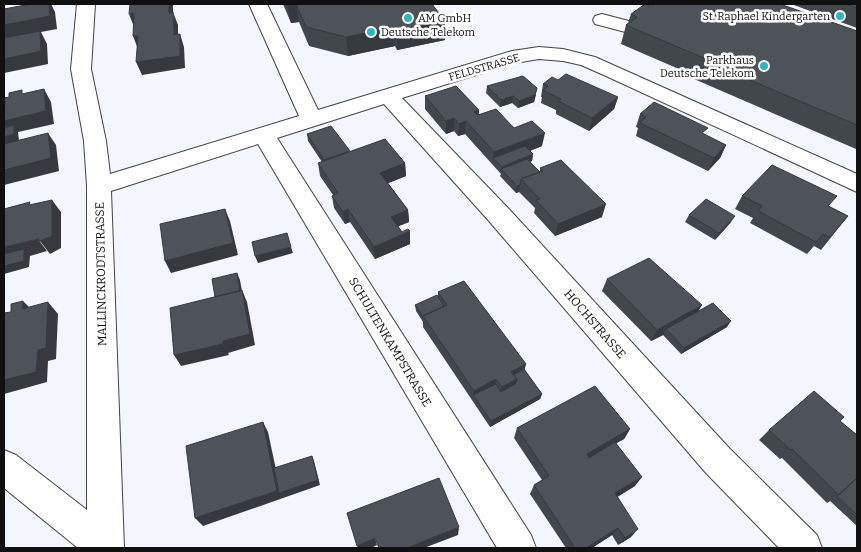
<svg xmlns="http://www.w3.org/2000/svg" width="861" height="552" font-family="Bitter,serif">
	<rect width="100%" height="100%" fill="#f3f5ff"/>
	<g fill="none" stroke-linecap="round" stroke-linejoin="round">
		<!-- minor casing -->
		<g stroke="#434343" stroke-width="2">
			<path id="minor" d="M 4,4 L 26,4 L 23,8 L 4,15 Z
				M 77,4 L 95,4 L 91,69 L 106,141 L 110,174 L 299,116 L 249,4 L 267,4 L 318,110 L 512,51 L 539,47 L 563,49 L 595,57 L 857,174 L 857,192 L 606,76 L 581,65 L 563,61 L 539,59 L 515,63 L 402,98 L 507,207 L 730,449 L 817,535 L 822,548 L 779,548 L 706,473 L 489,221 L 384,104 L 277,138 L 531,535 L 536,548 L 497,548 L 258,144 L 111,191 L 124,548 L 78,548 L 4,488 L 4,450 L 16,455 L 87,510 L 87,186 L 84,141 L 71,69 Z
				M 602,14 L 640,24 L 642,28 L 640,32 L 633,34 L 595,24 L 593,20 L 595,16 Z"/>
		</g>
		<!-- minor -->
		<use href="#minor" fill="#fff" fill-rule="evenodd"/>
	</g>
	<!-- wall -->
	<path fill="#42474c" d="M 283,4 L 432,4 L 445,21 L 445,40 L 397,50 L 395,46 L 348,56 L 309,46 L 299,22 L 291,23 Z
		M 791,4 L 857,4 L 857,28 Z
		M 651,6 L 857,31 L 857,147 L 856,149 L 694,79 L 695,76 L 621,44 L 626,25 L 628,23 L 631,14 Z
		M 558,80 L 618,97 L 614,109 L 589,131 L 556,114 L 556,110 L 541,103 L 542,97 L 541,97 L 543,84 Z
		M 487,86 L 536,95 L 534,102 L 518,108 L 512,103 L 500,107 L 486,93 Z
		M 425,96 L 479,110 L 479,115 L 514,128 L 542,146 L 530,151 L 533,154 L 532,161 L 530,162 L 540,172 L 540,168 L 602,217 L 555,236 L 534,213 L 535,208 L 519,192 L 516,193 L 500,176 L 501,174 L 465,134 L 458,136 L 454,131 L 446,134 L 425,109 Z
		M 640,114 L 705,135 L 726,145 L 720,158 L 708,171 L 636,136 L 638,128 L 636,127 Z
		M 307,134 L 350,152 L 405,163 L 406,176 L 388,183 L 408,210 L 409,222 L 398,226 L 410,244 L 375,259 L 350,222 L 345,224 L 334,208 L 332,196 L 333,195 L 320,176 L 318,163 L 322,162 L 308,141 Z
		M 742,196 L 829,206 L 848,216 L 821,250 L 814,246 L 807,254 L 750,223 L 753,218 L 735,209 Z
		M 689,215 L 731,222 L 715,240 L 685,222 Z
		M 607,279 L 698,311 L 727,327 L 681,354 L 663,335 L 651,341 L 602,291 Z
		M 438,292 L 526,364 L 524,370 L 542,394 L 540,399 L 490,427 L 423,327 L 423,322 L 416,311 L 415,305 L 438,297 Z
		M 840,421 L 857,435 L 857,526 L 830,501 L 827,503 L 782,458 L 780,459 L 759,440 L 769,430 Z
		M 517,428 L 630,429 L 624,439 L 616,443 L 635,486 L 617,497 L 631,537 L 618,545 L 612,535 L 592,548 L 566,548 L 530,494 L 534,485 L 542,480 L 514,438 Z"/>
	<!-- shaded-wall -->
	<path fill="#363a3e" d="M 49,4 L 51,4 L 55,12 L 57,29 L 41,32 L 47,44 L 48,64 L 4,73 L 4,25 Z
		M 169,4 L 173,4 L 173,25 L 169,13 Z
		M 287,4 L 296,4 L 299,22 L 291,23 Z
		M 173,12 L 178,25 L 178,48 L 174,35 Z
		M 134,13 L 134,27 L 129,14 Z
		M 445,21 L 445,40 L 397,50 L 396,31 Z
		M 394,27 L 395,46 L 348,56 L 346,37 Z
		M 180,34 L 184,47 L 185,68 L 142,75 L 136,62 Z
		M 133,36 L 138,36 L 138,49 Z
		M 537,88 L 534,102 L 518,108 L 519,101 Z
		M 44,89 L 51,102 L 54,124 L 18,132 L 19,141 L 4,145 L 4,121 Z
		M 513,96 L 512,103 L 500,107 L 501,100 Z
		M 618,97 L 614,109 L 589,131 L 592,118 Z
		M 479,110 L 478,123 L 474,112 Z
		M 454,118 L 454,131 L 446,134 L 446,121 Z
		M 466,121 L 465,134 L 458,136 L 459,124 Z
		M 48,133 L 56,145 L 59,171 L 4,185 L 4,170 Z
		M 545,133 L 542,146 L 498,163 L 493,158 L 494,152 Z
		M 726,145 L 720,158 L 708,171 L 714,158 Z
		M 533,154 L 532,161 L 504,172 L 501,169 L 502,167 Z
		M 405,163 L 406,176 L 381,186 L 380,173 Z
		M 520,185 L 519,192 L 516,193 L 517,186 Z
		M 52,200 L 61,212 L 61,248 L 50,254 L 40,241 Z
		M 606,204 L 602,217 L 555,236 L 558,224 Z
		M 225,209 L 230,221 L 238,255 L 171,273 L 165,261 Z
		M 348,209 L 350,222 L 345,224 L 343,212 Z
		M 408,210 L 409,222 L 392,229 L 391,217 Z
		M 735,216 L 731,222 L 715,240 L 719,233 Z
		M 410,231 L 410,244 L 375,259 L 374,247 Z
		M 38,239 L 47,251 L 30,256 L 29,267 L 4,274 L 4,247 Z
		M 291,247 L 293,253 L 258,263 L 255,256 Z
		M 237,273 L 240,280 L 244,303 L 219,309 Z
		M 242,290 L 247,302 L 255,345 L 228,353 L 229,355 L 181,366 L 174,355 L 223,341 Z
		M 23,301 L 34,312 L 22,309 Z
		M 48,302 L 58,314 L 56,359 L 48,361 L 47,382 L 4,394 L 4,380 L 38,350 Z
		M 702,305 L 695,317 L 666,329 L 663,335 L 651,341 L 657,330 Z
		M 731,321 L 727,327 L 681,354 L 684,348 Z
		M 526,364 L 523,375 L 513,380 L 511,372 Z
		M 496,379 L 495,390 L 473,395 L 474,391 Z
		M 517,379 L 514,390 L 500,397 L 502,387 Z
		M 542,394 L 540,399 L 490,427 L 491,421 Z
		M 263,422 L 268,432 L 281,493 L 312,456 L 314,461 L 320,485 L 203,526 L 195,518 Z
		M 630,429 L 624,439 L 582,463 L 587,454 Z
		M 642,477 L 635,486 L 609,502 L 615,493 Z
		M 459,527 L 458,535 L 424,548 L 406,548 Z
		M 618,528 L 612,535 L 592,548 L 586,548 Z
		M 638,529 L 631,537 L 618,545 L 625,538 Z
		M 375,538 L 377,545 L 371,548 L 358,548 L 357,546 Z"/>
	<!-- building -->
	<path fill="#4d5358" stroke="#363a3e" d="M 31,4 L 49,4 L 50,16 L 4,25 L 4,9 Z
		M 130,4 L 169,4 L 169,13 L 173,12 L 174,35 L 180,34 L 180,56 L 136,62 L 138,36 L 133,36 L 134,13 L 129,14 Z
		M 296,4 L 432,4 L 445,21 L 396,31 L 394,27 L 346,37 L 306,27 Z
		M 645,4 L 651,6 L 654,4 L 780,4 L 857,31 L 857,125 L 702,60 L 704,58 L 626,25 L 637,17 L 631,14 Z
		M 845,4 L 857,4 L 857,8 Z
		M 40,31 L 41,51 L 4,59 L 4,38 Z
		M 566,74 L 618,97 L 592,118 L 558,101 L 561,99 L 543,90 L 548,86 L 543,84 L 552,77 L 558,80 Z
		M 523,76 L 537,88 L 535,95 L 519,101 L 513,96 L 501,100 L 487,86 Z
		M 456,86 L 479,110 L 474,112 L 478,115 L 496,109 L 514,128 L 532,121 L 545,133 L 494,152 L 466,121 L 459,124 L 454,118 L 446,121 L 425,96 Z
		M 44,89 L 46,111 L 4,121 L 4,98 L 9,97 L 9,93 L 22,90 L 22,94 Z
		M 654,102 L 708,128 L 702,133 L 726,145 L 714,158 L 640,123 L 646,117 L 640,114 Z
		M 14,125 L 14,134 L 4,137 L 4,128 Z
		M 331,126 L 350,151 L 324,160 L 307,134 Z
		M 48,133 L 51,158 L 4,170 L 4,144 Z
		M 385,139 L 405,163 L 380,173 L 408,210 L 391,217 L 402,232 L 408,229 L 410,231 L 374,247 L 348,209 L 343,212 L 332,196 L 338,193 L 318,163 Z
		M 525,146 L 533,154 L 502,167 L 493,158 Z
		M 527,159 L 540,172 L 521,179 L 520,185 L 517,186 L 501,169 Z
		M 561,160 L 606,204 L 558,224 L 536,200 L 540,199 L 521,179 L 543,171 L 540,168 Z
		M 772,165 L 837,196 L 828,206 L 848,216 L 830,237 L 823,234 L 816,242 L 758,211 L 762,206 L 742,196 Z
		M 706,199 L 735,216 L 719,233 L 689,215 Z
		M 52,200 L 52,236 L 40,241 L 38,239 L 4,247 L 4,209 L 30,202 L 29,205 Z
		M 225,209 L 233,243 L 165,261 L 160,224 Z
		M 287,233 L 291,247 L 255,256 L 252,242 Z
		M 24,249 L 24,261 L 4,266 L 4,254 Z
		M 649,258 L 702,305 L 657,330 L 607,279 Z
		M 237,273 L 240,291 L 215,297 L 212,279 Z
		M 464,281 L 526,364 L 511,372 L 517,379 L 502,387 L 496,379 L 474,391 L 423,316 L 447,305 L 438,292 Z
		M 242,290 L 250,334 L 223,341 L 223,344 L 174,355 L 170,308 Z
		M 437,295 L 444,306 L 423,316 L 415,305 Z
		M 23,301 L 22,309 L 48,302 L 46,348 L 38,350 L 36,372 L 4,380 L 4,313 L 11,312 L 11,304 Z
		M 713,303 L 731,321 L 684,348 L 666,329 Z
		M 524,369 L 542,394 L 491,421 L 473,395 L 496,384 L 501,392 L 515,384 L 517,379 L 513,375 Z
		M 595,386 L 630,429 L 587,454 L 589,458 L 615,442 L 642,477 L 615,493 L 638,529 L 625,538 L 618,528 L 586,548 L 575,548 L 534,485 L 549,476 L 517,428 Z
		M 814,391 L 844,417 L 840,421 L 857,435 L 857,478 L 839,495 L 792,449 L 791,450 L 769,430 Z
		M 263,422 L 277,491 L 195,518 L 186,446 Z
		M 312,456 L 318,480 L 279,493 L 274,468 Z
		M 439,478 L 459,527 L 406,548 L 379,548 L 375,538 L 357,546 L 347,513 Z
		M 857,478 L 857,515 L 837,496 Z"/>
	<!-- markers -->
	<g fill="#2cb6bc" stroke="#fff" stroke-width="2">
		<circle cx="840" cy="16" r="5"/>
		<circle cx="408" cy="18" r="5"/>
		<circle cx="371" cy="32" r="5"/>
		<circle cx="764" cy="66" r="5"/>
	</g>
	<g text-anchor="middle" stroke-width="5" stroke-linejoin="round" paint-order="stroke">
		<!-- far-poi labels -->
		<g font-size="11" fill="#101010" stroke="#fff" text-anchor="end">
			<text x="830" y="20">St. Raphael Kindergarten</text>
			<text x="418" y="22" text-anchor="start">AM GmbH</text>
			<text x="381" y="36" text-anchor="start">Deutsche Telekom</text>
			<text x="754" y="64">Parkhaus<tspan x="754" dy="13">Deutsche Telekom</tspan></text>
		</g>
		<!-- far-street labels -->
		<g font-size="11" fill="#101010" stroke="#fff">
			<text transform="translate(484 67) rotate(-16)" y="4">FELDSTRASSE</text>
		</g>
		<!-- street labels -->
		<g font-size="12" fill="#101010" stroke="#fff">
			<text transform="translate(101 274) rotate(-91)" y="4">MALLINCKRODTSTRASSE</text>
			<text transform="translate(595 324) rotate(49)" y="4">HOCHSTRASSE</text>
			<text transform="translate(390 342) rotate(59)" y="4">SCHULTENKAMPSTRASSE</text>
		</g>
	</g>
	<!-- border -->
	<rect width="861" height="552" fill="none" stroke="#101010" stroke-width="10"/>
</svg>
